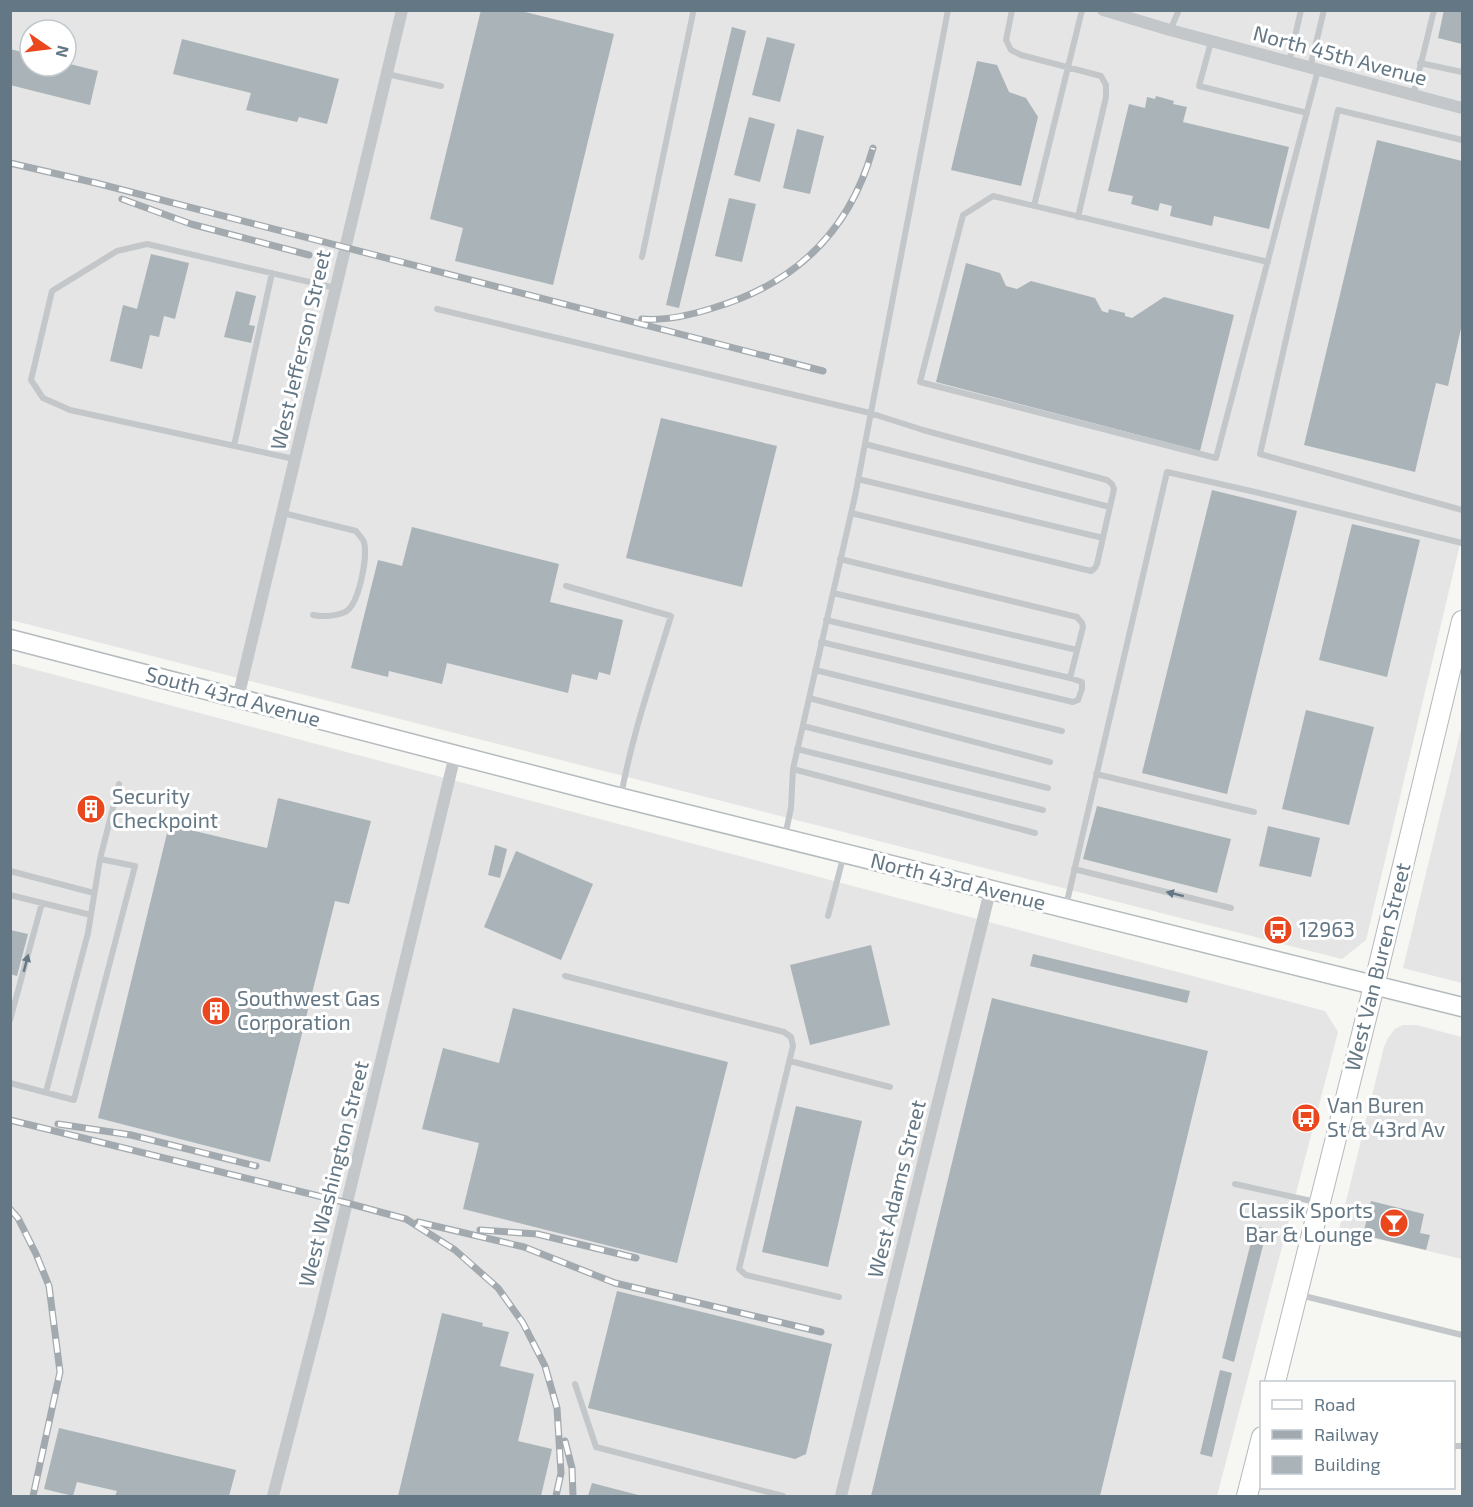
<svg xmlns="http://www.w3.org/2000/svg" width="1473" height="1507" font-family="'Exo 2',sans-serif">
	<rect width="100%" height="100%" fill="#f6f6f3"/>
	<!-- built -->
	<path fill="#e4e5e4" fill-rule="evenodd" d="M 10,11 L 1462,11 L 1462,536 L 1366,940 L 1342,959 L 11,620 ZM 30,30 L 66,30 L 66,66 L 30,66 Z
		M 10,663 L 1325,1011 L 1338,1032 L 1217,1496 L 11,1496 Z
		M 1462,725 L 1462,983 L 1403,968 Z
		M 1403,1025 L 1416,1025 L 1462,1037 L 1462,1259 L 1339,1230 L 1384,1047 L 1388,1038 L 1395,1029 Z"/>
	<!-- building -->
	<path fill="#aab3b8" d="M 481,10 L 517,10 L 614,34 L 553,285 L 455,261 L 463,228 L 430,219 Z
		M 1444,10 L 1462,10 L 1462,44 L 1438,38 Z
		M 732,27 L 746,31 L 679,308 L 666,305 Z
		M 767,37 L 795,44 L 780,102 L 752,95 Z
		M 182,39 L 339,79 L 327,124 L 299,117 L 297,122 L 246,110 L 251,93 L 173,74 Z
		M 10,49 L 30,54 L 30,66 L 66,66 L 66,63 L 98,71 L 90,105 L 10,85 Z
		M 977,61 L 997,65 L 1009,92 L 1026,98 L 1038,117 L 1021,186 L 951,170 Z
		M 1156,96 L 1174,101 L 1173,104 L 1187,107 L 1183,122 L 1289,147 L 1269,229 L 1214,216 L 1212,226 L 1170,216 L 1172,206 L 1160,203 L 1158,211 L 1131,204 L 1133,196 L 1108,191 L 1129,104 L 1145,108 L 1147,97 L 1155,99 Z
		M 749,117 L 775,124 L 760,182 L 734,175 Z
		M 797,129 L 824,136 L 810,194 L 783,188 Z
		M 1377,140 L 1462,161 L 1462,324 L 1448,386 L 1436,383 L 1415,472 L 1304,445 Z
		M 729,198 L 756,204 L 742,262 L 715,256 Z
		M 151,254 L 189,263 L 175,319 L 164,316 L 159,337 L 150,335 L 142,369 L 110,361 L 123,305 L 137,309 Z
		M 966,263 L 1000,273 L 1006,286 L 1017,289 L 1031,281 L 1095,298 L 1102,311 L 1108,313 L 1109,309 L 1125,313 L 1125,316 L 1132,318 L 1164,297 L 1234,315 L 1200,451 L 936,382 Z
		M 236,291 L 256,296 L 249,325 L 255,326 L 251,343 L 224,337 Z
		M 661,418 L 777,446 L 742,587 L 626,558 Z
		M 1212,490 L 1297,511 L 1227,794 L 1142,773 Z
		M 1352,524 L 1420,540 L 1387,677 L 1319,660 Z
		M 412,527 L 559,564 L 550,602 L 623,620 L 610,675 L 599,672 L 597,680 L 572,674 L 568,693 L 447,663 L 442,684 L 389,671 L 388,677 L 351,668 L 378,560 L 402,566 Z
		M 1306,710 L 1374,727 L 1349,825 L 1282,809 Z
		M 278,798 L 371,821 L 349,904 L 335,901 L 270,1162 L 98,1118 L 169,825 L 267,848 Z
		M 88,804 L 96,806 L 93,815 L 86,813 Z
		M 1097,806 L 1231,839 L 1217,893 L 1083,859 Z
		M 1268,826 L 1320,838 L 1311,877 L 1259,866 Z
		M 495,845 L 507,849 L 500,878 L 488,875 Z
		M 516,851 L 593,884 L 561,960 L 484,927 Z
		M 10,930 L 28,934 L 17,976 L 10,974 Z
		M 871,945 L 890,1025 L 810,1045 L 790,965 Z
		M 1033,954 L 1190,991 L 1187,1003 L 1030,966 Z
		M 992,998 L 1208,1051 L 1100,1496 L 871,1496 Z
		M 513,1008 L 728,1062 L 677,1263 L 463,1209 L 479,1143 L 422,1129 L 443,1048 L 499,1063 Z
		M 796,1106 L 862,1121 L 828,1267 L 762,1252 Z
		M 1371,1201 L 1424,1214 L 1420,1233 L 1430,1235 L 1426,1250 L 1363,1235 Z
		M 1255,1226 L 1267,1229 L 1234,1362 L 1222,1358 Z
		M 617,1291 L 832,1344 L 806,1454 L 795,1459 L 588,1408 Z
		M 442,1313 L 483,1323 L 482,1326 L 509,1332 L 500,1366 L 534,1374 L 518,1441 L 552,1449 L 541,1496 L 398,1496 Z
		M 1220,1370 L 1232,1373 L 1212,1457 L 1200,1454 Z
		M 59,1428 L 236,1470 L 229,1496 L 115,1496 L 117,1491 L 77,1482 L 73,1496 L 44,1489 Z
		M 592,1483 L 642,1496 L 588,1496 Z"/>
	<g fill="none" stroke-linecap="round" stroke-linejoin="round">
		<!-- secondary casing -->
		<g stroke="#b5bbbf" stroke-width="21">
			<path id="secondary" d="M 10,639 L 610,795 L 1462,1007"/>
		</g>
		<!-- primary casing -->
		<g stroke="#b4b9bc" stroke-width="22">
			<path id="primary" d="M 1275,1382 L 1374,986 L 1462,621
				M 1247,1496 L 1262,1437"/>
		</g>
		<!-- lane -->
		<path stroke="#c3c7ca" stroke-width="6" d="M 1012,10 L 1006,40 L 1011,50 L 1021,55 L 1101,76 L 1106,85 L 1106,97 L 1078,217
			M 1170,30 L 1179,10
			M 1211,42 L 1199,86 L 1307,113
			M 1289,63 L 1301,10
			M 1420,63 L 1462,72
			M 1310,68 L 1324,10
			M 387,74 L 441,86
			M 1413,96 L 1434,10
			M 1462,140 L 1338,110 L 1260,454 L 1462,510
			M 1034,206 L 1082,10
			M 642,257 L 693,13
			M 1268,262 L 993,196 L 963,215 L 920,382 L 1216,458 L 1318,70
			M 437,309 L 870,413 L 923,430 L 1107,480 L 1112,484 L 1114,489 L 1097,564 L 1095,568 L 1091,571 L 851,513
			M 865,444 L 1110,507
			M 234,446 L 272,273
			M 294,459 L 70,410 L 43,398 L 31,380 L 52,291 L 117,251 L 147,244 L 335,288
			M 858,479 L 1103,538
			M 283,513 L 356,531 C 358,534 363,539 364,542 C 368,557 359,605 345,612 C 335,616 323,617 313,615
			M 566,586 L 671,616 C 653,675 632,735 621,796
			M 833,593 L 1077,650
			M 826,620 L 1070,678
			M 821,642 L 1073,702 L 1078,700 L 1082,689 L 1082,682 L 1070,678 L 1083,627 L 1082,623 L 1077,617 L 840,559
			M 815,670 L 1062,731
			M 809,698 L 1050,762
			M 803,726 L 1048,788
			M 797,749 L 1043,810
			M 793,769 L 1035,833
			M 1096,774 L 1254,812
			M 785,836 L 791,808 L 793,769 L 855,496 L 948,10
			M 1074,869 L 1231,908
			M 10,871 L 94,893
			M 10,895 L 91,915
			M 1066,906 L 1167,472 L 1251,491 L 1462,543
			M 828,916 L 844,854
			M 565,976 L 784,1032 L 791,1037 L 793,1046 L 739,1269 L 746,1275 L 839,1297
			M 10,1020 L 42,903
			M 790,1061 L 890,1087
			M 10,1083 L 74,1100 L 135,866 L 100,859 L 119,784
			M 46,1092 L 88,933 L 100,859
			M 1235,1184 L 1316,1202
			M 1300,1295 L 1462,1335
			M 575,1384 L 596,1447 L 783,1496
			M 1454,1446 L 1462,1446"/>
		<!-- street -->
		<path stroke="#c3c7ca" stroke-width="12" d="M 1103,10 L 1170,30 L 1462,108
			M 238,698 L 402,10
			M 273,1496 L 320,1314 L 455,755
			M 841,1496 L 990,891"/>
		<!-- secondary -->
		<use href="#secondary" stroke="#fff" stroke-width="18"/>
		<!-- primary -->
		<use href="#primary" stroke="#fff" stroke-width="20"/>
		<!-- rail casing -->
		<g stroke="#a3aaaf" stroke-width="7">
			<path id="rail" d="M 10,163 L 96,183 L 823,371
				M 122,199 L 191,224 L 309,255
				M 642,319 C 665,321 691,315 713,308 C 795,284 850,231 873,148
				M 10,1120 L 347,1203 L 406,1219 L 455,1250 L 498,1288 L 523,1323 L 545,1366 L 557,1408 L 561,1473 L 556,1496
				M 58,1124 L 131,1135 L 256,1166
				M 10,1209 L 18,1218 L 36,1254 L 49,1286 L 60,1372 L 33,1496
				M 418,1222 L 524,1247 L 615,1283 L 821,1332
				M 480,1230 L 537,1234 L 636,1258
				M 565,1441 L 572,1468 L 573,1496"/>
		</g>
		<!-- rail -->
		<use href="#rail" stroke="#fff" stroke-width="4.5" stroke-dasharray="14" stroke-linecap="butt"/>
	</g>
	<!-- one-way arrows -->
	<defs><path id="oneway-solid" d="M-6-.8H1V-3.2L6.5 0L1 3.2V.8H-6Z" transform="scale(1.5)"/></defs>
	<g fill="#647785">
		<use href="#oneway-solid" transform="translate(1175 894) rotate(-166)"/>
		<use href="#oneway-solid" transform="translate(26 963) rotate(-75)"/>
	</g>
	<!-- icons -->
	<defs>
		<g id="building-disc" transform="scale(1.5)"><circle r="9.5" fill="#ea471f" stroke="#fff"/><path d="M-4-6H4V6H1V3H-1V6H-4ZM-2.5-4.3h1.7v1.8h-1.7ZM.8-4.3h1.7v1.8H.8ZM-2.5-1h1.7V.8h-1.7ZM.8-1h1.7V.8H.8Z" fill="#fff"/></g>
		<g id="bus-disc" transform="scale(1.5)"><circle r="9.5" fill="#ea471f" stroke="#fff"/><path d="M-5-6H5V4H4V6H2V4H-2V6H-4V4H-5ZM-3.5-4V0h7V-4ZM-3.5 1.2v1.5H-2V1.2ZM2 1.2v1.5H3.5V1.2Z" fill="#fff"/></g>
		<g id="bar-disc" transform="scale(1.5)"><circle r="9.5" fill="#ea471f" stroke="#fff"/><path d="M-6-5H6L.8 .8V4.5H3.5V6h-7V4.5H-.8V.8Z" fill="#fff"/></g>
	</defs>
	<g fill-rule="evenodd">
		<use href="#building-disc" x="91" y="809"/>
		<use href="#bus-disc" x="1278" y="930"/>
		<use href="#building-disc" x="216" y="1011"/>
		<use href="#bus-disc" x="1306" y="1118"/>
		<use href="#bar-disc" x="1394" y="1223"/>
	</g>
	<g text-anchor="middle" stroke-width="6" stroke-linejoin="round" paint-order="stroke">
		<!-- street labels -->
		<g font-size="21" fill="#647785" stroke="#fff">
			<text transform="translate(1340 56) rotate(15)" y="7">North 45th Avenue</text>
			<text transform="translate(301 350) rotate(-77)" y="7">West Jefferson Street</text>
			<text transform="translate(233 697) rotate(15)" y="7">South 43rd Avenue</text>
			<text transform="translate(958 882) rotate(14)" y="7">North 43rd Avenue</text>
			<text transform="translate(1378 967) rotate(-76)" y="7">West Van Buren Street</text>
			<text transform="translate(334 1174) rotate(-76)" y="7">West Washington Street</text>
			<text transform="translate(897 1189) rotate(-76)" y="7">West Adams Street</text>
		</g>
		<!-- poi labels -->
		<g font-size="21" fill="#647785" stroke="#fff" text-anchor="start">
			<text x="112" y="804">Security<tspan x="112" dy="24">Checkpoint</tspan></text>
			<text x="1299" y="937">12963</text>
			<text x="237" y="1006">Southwest Gas<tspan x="237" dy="24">Corporation</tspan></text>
			<text x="1327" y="1113">Van Buren<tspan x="1327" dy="24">St &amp; 43rd Av</tspan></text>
			<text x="1373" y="1218" text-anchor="end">Classik Sports<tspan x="1373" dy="24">Bar &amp; Lounge</tspan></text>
		</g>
	</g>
	<!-- border -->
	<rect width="1473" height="1507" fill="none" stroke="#647785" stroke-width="24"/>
	<!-- legend -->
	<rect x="1260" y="1381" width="195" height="108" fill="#ffffff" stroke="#c1c9ce" stroke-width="1.5"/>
	<rect x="1272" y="1400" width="30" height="9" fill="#ffffff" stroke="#c1c9ce" stroke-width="1.5"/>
	<text x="1314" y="1411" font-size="18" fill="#647785">Road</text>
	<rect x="1272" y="1430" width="30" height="9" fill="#a3aaaf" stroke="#c1c9ce" stroke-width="1.5"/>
	<text x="1314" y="1441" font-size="18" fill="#647785">Railway</text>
	<rect x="1272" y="1456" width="30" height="18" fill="#aab3b8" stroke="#c1c9ce" stroke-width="1.5"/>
	<text x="1314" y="1471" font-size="18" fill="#647785">Building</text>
	<!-- north arrow -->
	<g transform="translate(48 48) rotate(104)"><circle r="28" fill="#ffffff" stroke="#c1c9ce" stroke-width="1.5"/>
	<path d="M0-4.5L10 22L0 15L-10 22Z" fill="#ea471f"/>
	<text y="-9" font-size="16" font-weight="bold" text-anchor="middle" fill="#647785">N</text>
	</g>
</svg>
